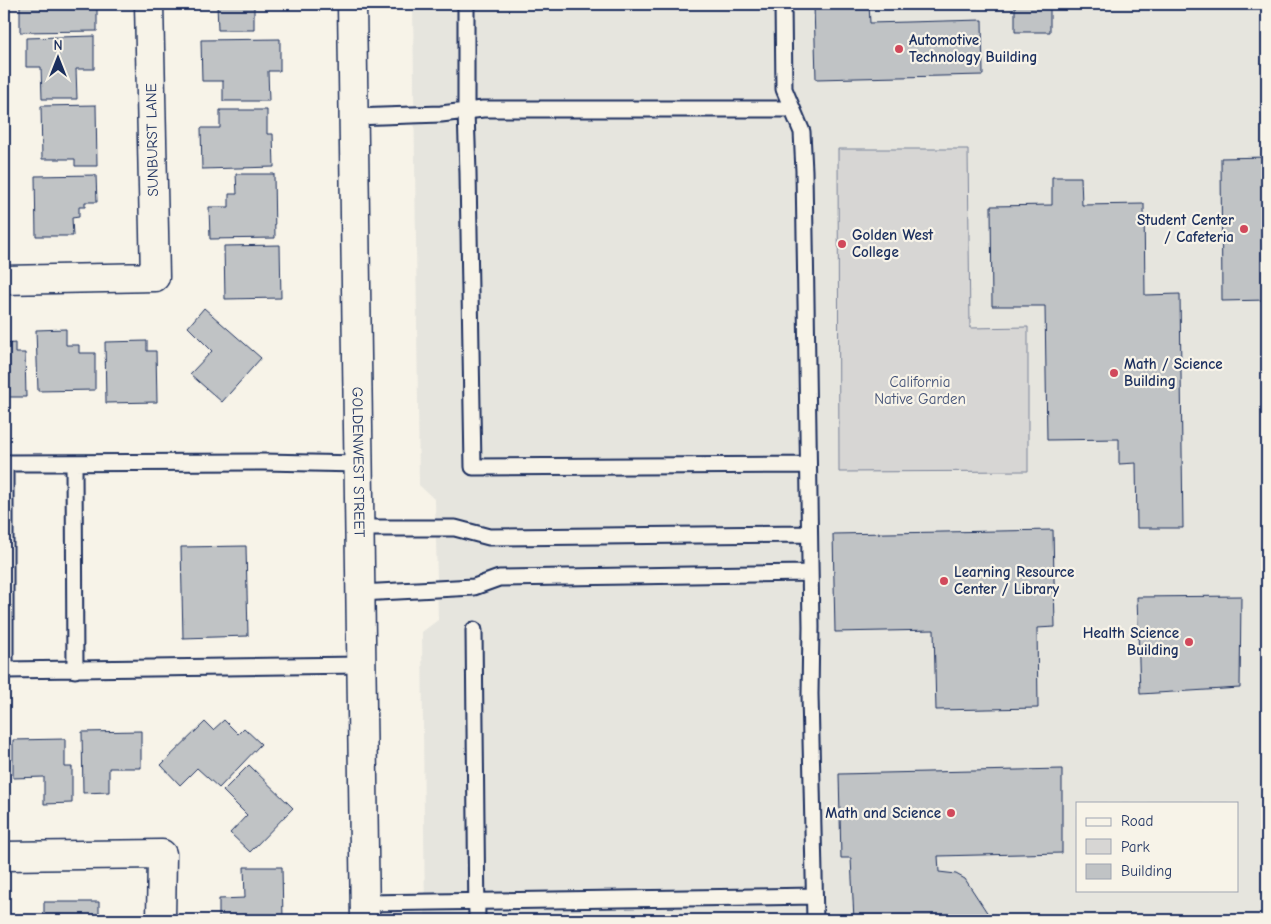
<svg xmlns="http://www.w3.org/2000/svg" width="1271" height="924" font-family="'Comic Neue',sans-serif">
	<rect width="100%" height="100%" fill="#f7f3e8"/>
	<filter id="ink" filterUnits="userSpaceOnUse"><feTurbulence type="fractalNoise" baseFrequency=".02" numOctaves="2"/><feDisplacementMap in="SourceGraphic" scale="10" xChannelSelector="R" yChannelSelector="G"/><feConvolveMatrix kernelMatrix="1 2 1 2 8 2 1 2 1" color-interpolation-filters="sRGB"/></filter>
	<g filter="url(#ink)">
		<!-- built -->
		<path fill="#e6e5de" fill-rule="evenodd" d="M 413,4 L 1267,4 L 1267,920 L 425,920 L 422,632 L 438,620 L 435,500 L 419,485 ZM 1077,803 L 1237,803 L 1237,890 L 1077,890 Z"/>
		<!-- green -->
		<path fill="#d7d6d4" stroke="#798299" d="M 838,149 L 968,149 L 970,328 L 1028,327 L 1028,471 L 839,472 Z"/>
		<!-- building -->
		<path fill="#c0c3c5" stroke="#1b2f5e" d="M 20,4 L 97,4 L 97,31 L 20,32 Z
			M 217,4 L 254,4 L 254,30 L 218,30 Z
			M 814,4 L 869,4 L 870,23 L 982,20 L 983,75 L 816,79 Z
			M 1015,4 L 1050,4 L 1050,32 L 1015,32 Z
			M 94,36 L 94,69 L 76,69 L 77,99 L 42,99 L 41,67 L 26,67 L 26,38 Z
			M 280,39 L 280,71 L 268,71 L 269,101 L 223,101 L 223,81 L 202,81 L 201,40 Z
			M 96,105 L 97,166 L 75,166 L 75,159 L 42,159 L 41,106 Z
			M 220,110 L 267,110 L 267,134 L 273,134 L 274,167 L 202,169 L 201,128 L 220,128 Z
			M 1267,157 L 1267,300 L 1222,301 L 1221,158 Z
			M 236,174 L 274,174 L 275,238 L 210,239 L 209,207 L 229,207 L 229,194 L 237,194 Z
			M 96,175 L 97,202 L 85,202 L 85,207 L 79,207 L 79,217 L 72,218 L 73,236 L 36,236 L 35,176 Z
			M 1052,177 L 1081,177 L 1082,205 L 1144,204 L 1145,295 L 1180,294 L 1183,528 L 1137,528 L 1136,463 L 1119,464 L 1119,439 L 1047,440 L 1045,306 L 992,306 L 991,206 L 1052,205 Z
			M 280,245 L 281,298 L 225,299 L 224,246 Z
			M 204,308 L 261,358 L 222,402 L 190,374 L 212,351 L 188,327 Z
			M 66,329 L 66,345 L 79,345 L 79,353 L 95,353 L 95,390 L 38,391 L 36,330 Z
			M 147,341 L 147,351 L 156,351 L 157,402 L 106,403 L 105,342 Z
			M 15,343 L 15,353 L 25,353 L 26,397 L 4,397 L 4,344 Z
			M 1053,530 L 1055,627 L 1037,628 L 1038,708 L 936,710 L 934,630 L 835,632 L 833,534 Z
			M 246,546 L 248,636 L 183,638 L 181,547 Z
			M 1241,596 L 1240,688 L 1140,694 L 1137,597 Z
			M 224,720 L 238,734 L 244,728 L 261,744 L 219,788 L 197,768 L 180,785 L 161,765 L 205,722 L 213,730 Z
			M 141,731 L 141,768 L 109,768 L 109,792 L 83,793 L 82,732 Z
			M 65,739 L 65,767 L 72,767 L 72,803 L 44,804 L 44,777 L 13,778 L 13,740 Z
			M 249,765 L 293,808 L 250,852 L 230,833 L 247,815 L 223,791 Z
			M 1062,769 L 1062,853 L 938,856 L 939,872 L 956,874 L 965,879 L 992,920 L 854,920 L 851,858 L 841,858 L 839,774 Z
			M 244,867 L 282,867 L 283,920 L 219,920 L 219,899 L 245,898 Z
			M 44,902 L 99,902 L 99,920 L 44,920 Z"/>
		<g fill="none" stroke-linecap="round" stroke-linejoin="round">
			<!-- lane casing -->
			<g stroke="#1b2f5e" stroke-width="19">
				<path id="lane" d="M 466,4 L 466,112 L 468,173 L 473,467 L 807,465
					M 783,4 L 784,89 L 802,132 L 804,171 L 811,627 L 810,694 L 815,920
					M 353,117 L 441,114 L 483,109 L 792,109
					M 74,463 L 75,670
					M 359,464 L 264,462 L 5,463 L 5,670 L 361,665
					M 360,528 L 455,528 L 489,537 L 809,534
					M 360,593 L 474,587 L 499,578 L 809,573
					M 474,630 L 477,920
					M 365,903 L 814,896"/>
			</g>
			<!-- street casing -->
			<g stroke="#1b2f5e" stroke-width="31">
				<path id="street" d="M 4,280 L 155,277 L 149,4
					M 4,856 L 162,854 L 161,920"/>
			</g>
			<!-- secondary casing -->
			<g stroke="#1b2f5e" stroke-width="31">
				<g id="secondary">
					<path id="s1" d="M 352,4 L 365,920"/>
				</g>
			</g>
			<!-- lane -->
			<use href="#lane" stroke="#f7f3e8" stroke-width="15"/>
			<!-- street -->
			<use href="#street" stroke="#f7f3e8" stroke-width="28"/>
			<!-- secondary -->
			<use href="#secondary" stroke="#f7f3e8" stroke-width="28"/>
		</g>
	</g>
	<!-- markers -->
	<g fill="#d1495b" stroke="#f7f3e8" stroke-width="2">
		<circle cx="899" cy="49" r="5"/>
		<circle cx="1244" cy="229" r="5"/>
		<circle cx="842" cy="244" r="5"/>
		<circle cx="1114" cy="373" r="5"/>
		<circle cx="944" cy="581" r="5"/>
		<circle cx="1189" cy="642" r="5"/>
		<circle cx="951" cy="813" r="5"/>
	</g>
	<g text-anchor="middle" stroke-width="4.5" stroke-linejoin="round" paint-order="stroke">
		<!-- poi labels -->
		<g font-size="15" font-weight="bold" fill="#1b2f5e" stroke="#f7f3e8" text-anchor="start">
			<text x="909" y="45">Automotive<tspan x="909" dy="17">Technology Building</tspan></text>
			<text x="1234" y="225" text-anchor="end">Student Center<tspan x="1234" dy="17">/ Cafeteria</tspan></text>
			<text x="852" y="240">Golden West<tspan x="852" dy="17">College</tspan></text>
			<text x="1124" y="369">Math / Science<tspan x="1124" dy="17">Building</tspan></text>
			<text x="954" y="577">Learning Resource<tspan x="954" dy="17">Center / Library</tspan></text>
			<text x="1179" y="638" text-anchor="end">Health Science<tspan x="1179" dy="17">Building</tspan></text>
			<text x="941" y="818" text-anchor="end">Math and Science</text>
		</g>
		<!-- street labels -->
		<g font-size="15" fill="#1b2f5e" stroke="#f7f3e8">
			<text transform="translate(152 140) rotate(-91)" y="5">SUNBURST LANE</text>
			<text dy="5" stroke="none"><textPath href="#s1" startOffset="458">GOLDENWEST STREET</textPath></text>
		</g>
		<!-- park labels -->
		<g font-size="15" fill="#415076" stroke="#f7f3e8">
			<text x="920" y="387">California<tspan x="920" dy="17">Native Garden</tspan></text>
		</g>
	</g>
	<!-- margin -->
	<rect width="1271" height="924" fill="none" stroke="#f7f3e8" stroke-width="20"/>
	<rect x="10" y="10" width="1251" height="904" fill="none" stroke="#1b2f5e" stroke-width="2" filter="url(#ink)"/>
	<!-- legend -->
	<rect x="1076" y="802" width="162" height="90" fill="#f7f3e8" stroke="#9fa5b1"/>
	<rect x="1086" y="818" width="25" height="8" fill="#f7f3e8" stroke="#9fa5b1"/>
	<text x="1121" y="826" font-size="15" fill="#1b2f5e">Road</text>
	<rect x="1086" y="839" width="25" height="15" fill="#d7d6d4" stroke="#9fa5b1"/>
	<text x="1121" y="852" font-size="15" fill="#1b2f5e">Park</text>
	<rect x="1086" y="864" width="25" height="15" fill="#c0c3c5" stroke="#9fa5b1"/>
	<text x="1121" y="876" font-size="15" fill="#1b2f5e">Building</text>
	<!-- north arrow -->
	<g transform="translate(58 58)" stroke="#f7f3e8" stroke-width="4" paint-order="stroke">
	<path d="M0-4L9 19L0 12L-9 19Z" fill="#1b2f5e"/>
	<text y="-8" font-size="14" font-weight="bold" text-anchor="middle" fill="#1b2f5e">N</text>
	</g>
</svg>
